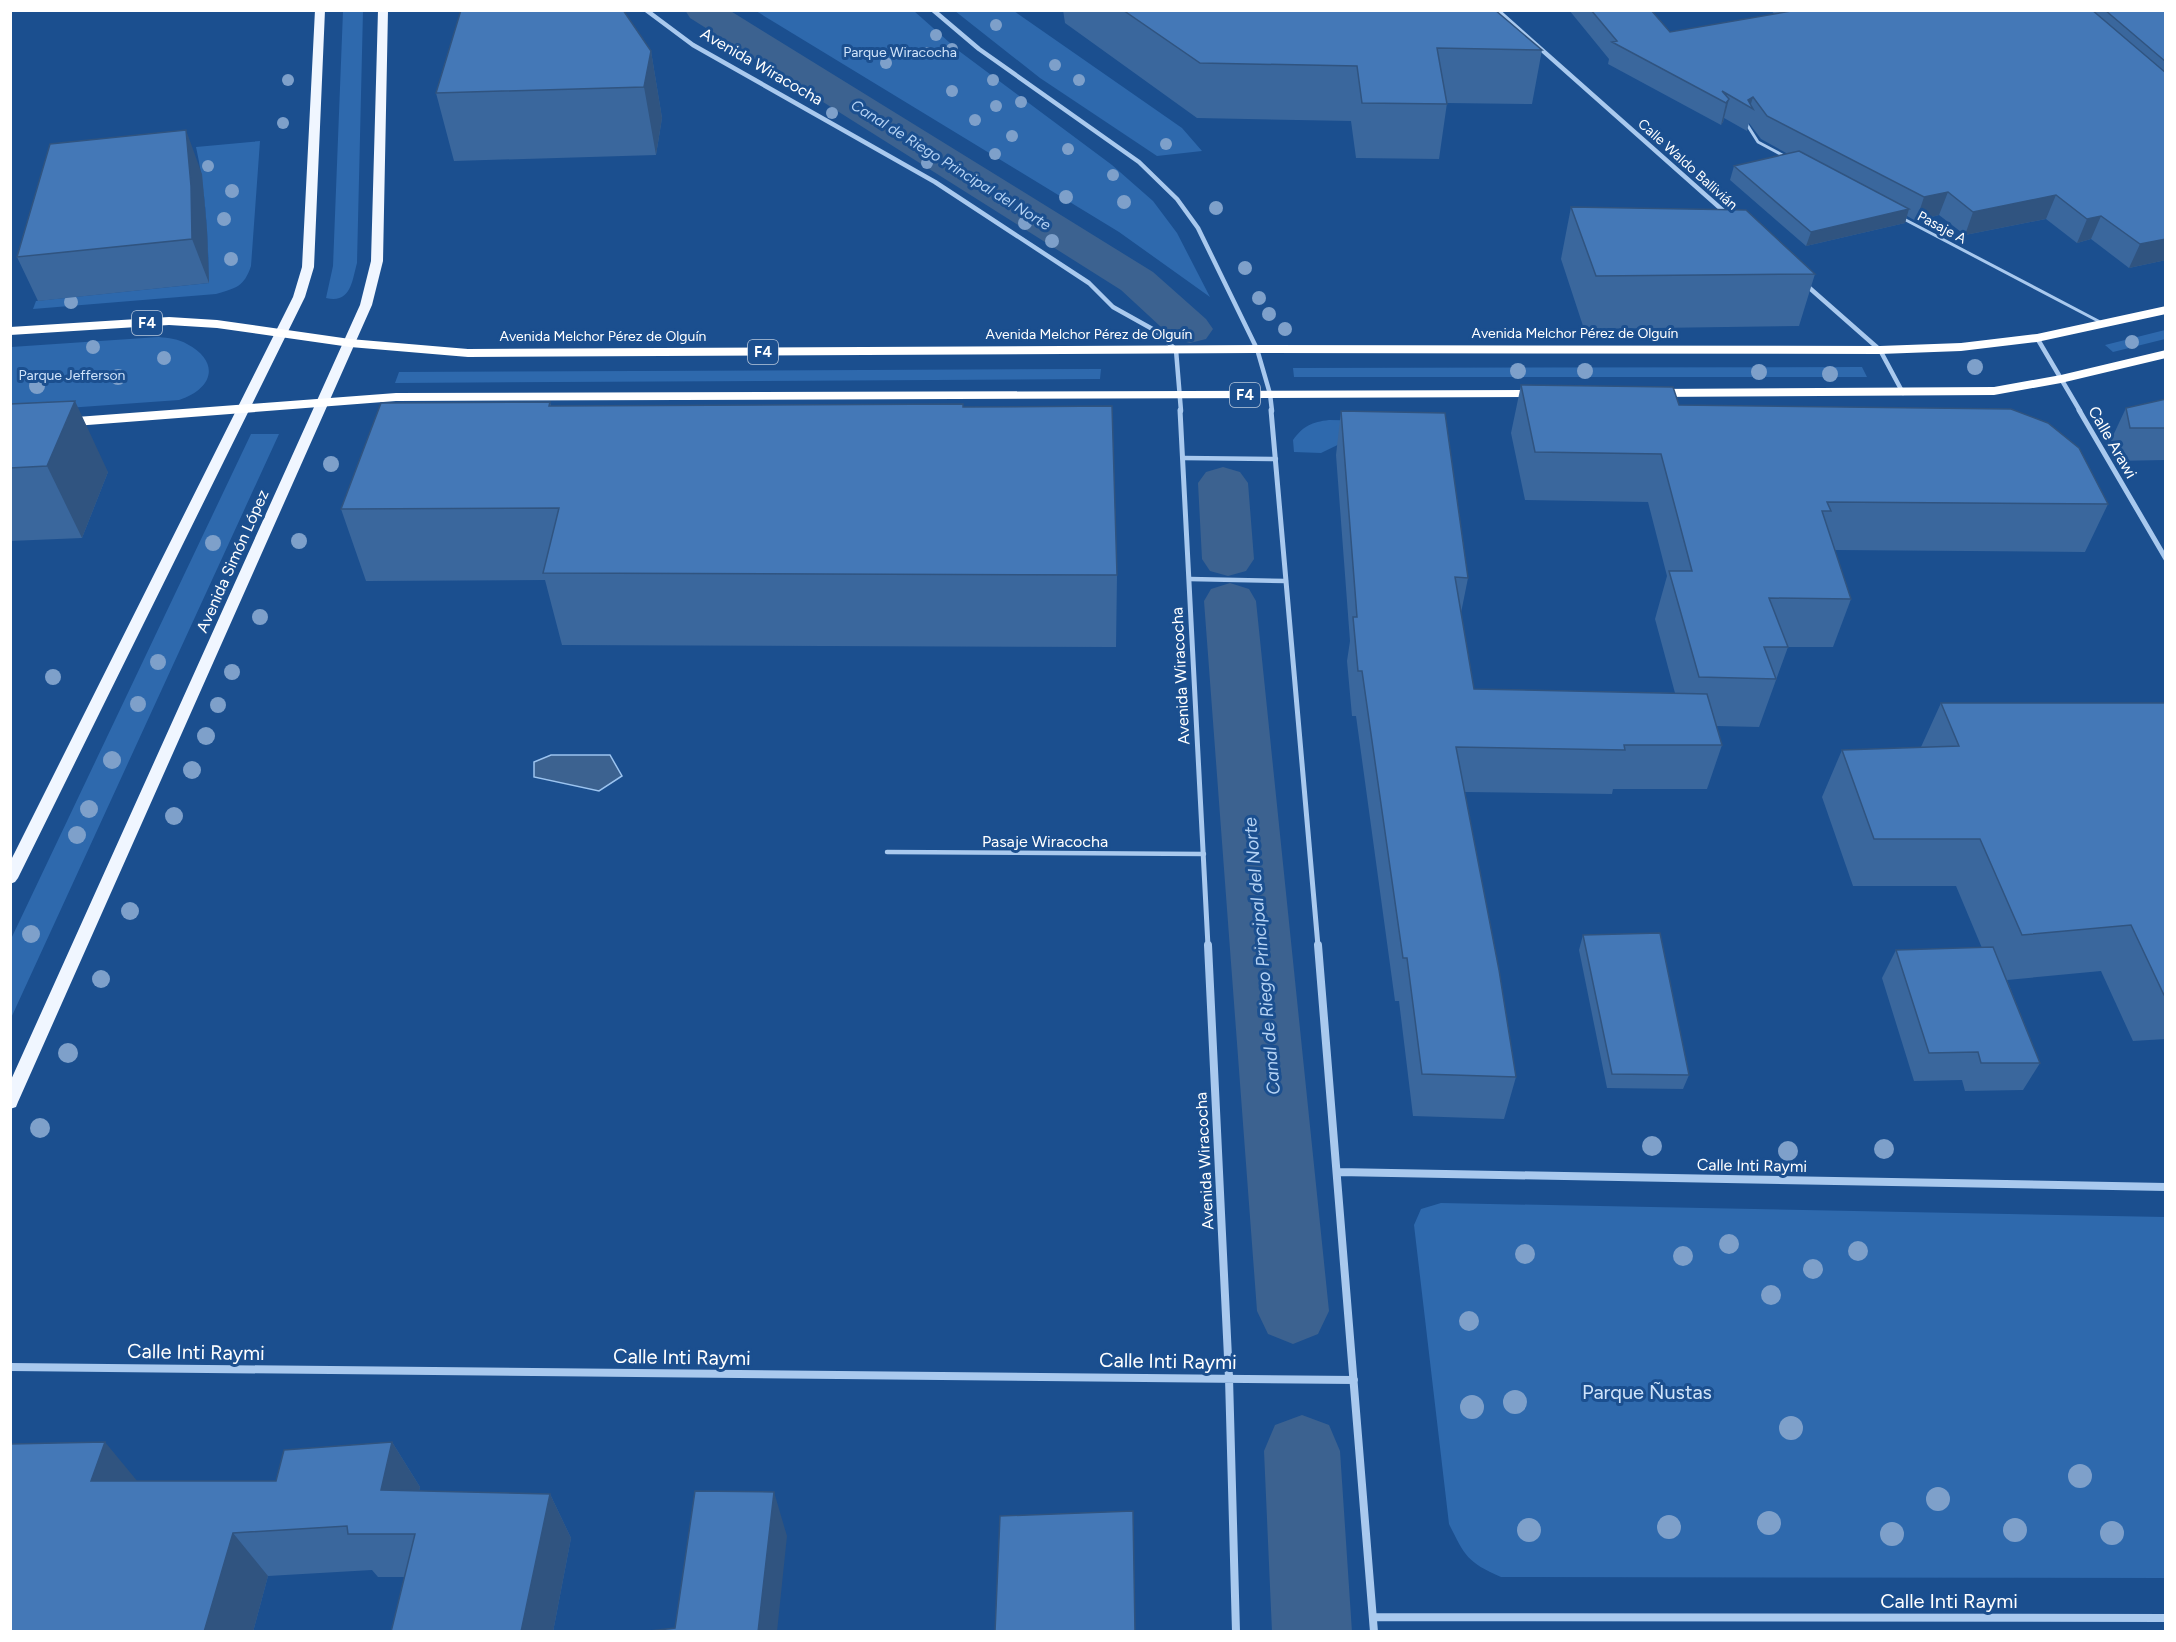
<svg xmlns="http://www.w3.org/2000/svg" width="2176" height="1642" font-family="Figtree,sans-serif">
	<rect width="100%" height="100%" fill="#1b4f8f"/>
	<!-- green -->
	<path fill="#2e69ad" d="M 343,11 L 363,11 L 357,263 C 352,281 351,304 326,298 L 333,266 Z
		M 756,11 L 914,11 L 959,51 L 1112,165 L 1153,201 L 1177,233 L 1210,297 L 1119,232 Z
		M 955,11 L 1014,11 L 1182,128 L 1202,151 L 1157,156 L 1040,78 Z
		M 260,141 L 251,266 C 244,287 236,288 216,294 L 33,309 L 36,301 L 209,283 C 208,237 206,192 196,147 Z
		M 2165,330 L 2165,339 L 2113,352 L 2105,345 Z
		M 159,337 C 168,338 179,339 187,344 C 221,362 213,389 179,400 L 11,412 L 11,347 Z
		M 1862,367 L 1867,377 L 1294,377 L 1293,368 Z
		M 1101,369 L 1100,379 L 395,383 L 399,372 Z
		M 1329,420 L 1387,421 L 1321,453 L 1294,452 L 1293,440 C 1303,426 1312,422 1329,420 Z
		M 251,434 L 279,434 L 11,1018 L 11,939 Z
		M 1441,1203 L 2165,1217 L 2165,1578 L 1501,1577 C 1467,1562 1465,1556 1449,1524 L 1414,1225 L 1421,1209 Z"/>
	<!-- water -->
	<path fill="#3c6290" stroke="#9cc4f0" stroke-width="1.5" d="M 551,755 L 610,755 L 622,776 L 599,791 L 534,777 L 534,762 Z"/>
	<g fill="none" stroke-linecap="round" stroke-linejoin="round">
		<!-- canal -->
		<path fill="#3c6290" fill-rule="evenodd" d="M 685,10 L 729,10 L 1153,272 L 1206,319 L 1213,329 L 1206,339 L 1190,343 L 1174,339 L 1121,290 L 690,18 Z
			M 1223,467 L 1240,472 L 1248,483 L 1254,559 L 1246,571 L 1228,576 L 1210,571 L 1202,559 L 1198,483 L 1206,472 Z
			M 1230,583 L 1249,589 L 1256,601 L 1329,1311 L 1318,1334 L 1293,1344 L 1268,1334 L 1257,1311 L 1204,601 L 1211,589 Z
			M 1302,1415 L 1329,1425 L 1340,1451 L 1352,1632 L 1272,1632 L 1264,1451 L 1275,1425 Z"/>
		<!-- lane-far1 -->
		<path stroke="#a9c9ee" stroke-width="3" d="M 1746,123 L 1758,142 L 1786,157
			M 1902,218 L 2102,323"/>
		<!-- lane -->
		<path stroke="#a9c9ee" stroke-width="4.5" d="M 1184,458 L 1276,459
			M 1190,579 L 1286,581
			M 887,852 L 1204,854"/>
		<!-- street-far2 -->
		<path stroke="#a9c9ee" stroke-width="4.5" d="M 646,10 L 693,45 L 935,182 L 1089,283 L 1113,307 L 1156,331 L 1176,350 L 1181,411
			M 933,10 L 979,49 L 1139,162 L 1177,199 L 1198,228 L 1257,349 L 1270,394 L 1272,411
			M 1497,10 L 1728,215
			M 1805,284 L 1880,350 L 1903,393
			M 2037,338 L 2080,411"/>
		<!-- street-far1 -->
		<path stroke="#a9c9ee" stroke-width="5" d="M 1180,410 L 1208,946
			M 1271,410 L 1318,946
			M 2079,410 L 2166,559"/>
		<!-- street -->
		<path stroke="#a9c9ee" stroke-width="8" d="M 1208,945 L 1229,1378 L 1236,1632
			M 1318,945 L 1374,1632
			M 1338,1172 L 2166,1187
			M 10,1367 L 1354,1380
			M 1373,1617 L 2166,1618"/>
		<!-- primary -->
		<path fill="#f0f6ff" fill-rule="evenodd" d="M 315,10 L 325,10 L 314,267 L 305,297 L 18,878 L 15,882 L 10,884 L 10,862 L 293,297 L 302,267 Z
			M 378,10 L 388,10 L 383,261 L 372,305 L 18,1102 L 16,1107 L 10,1109 L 10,1082 L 360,305 L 371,261 Z"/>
		<!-- highway -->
		<path fill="#fff" fill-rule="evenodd" d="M 2166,306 L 2166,314 L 2037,342 L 1961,351 L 1880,354 L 1257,353 L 468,357 L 350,347 L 217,328 L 169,325 L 10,335 L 10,327 L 169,317 L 217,320 L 350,339 L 468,349 L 1257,345 L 1880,346 L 1961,343 L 2037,334 Z
			M 2166,350 L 2166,358 L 2061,383 L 1994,395 L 1652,397 L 1645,393 L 1652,389 L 1994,387 L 2061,375 Z
			M 1544,390 L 1551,394 L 1549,397 L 396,401 L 10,431 L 10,422 L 396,393 Z"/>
	</g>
	<!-- trees -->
	<g fill="#7ea0ca">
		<circle cx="996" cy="25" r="6"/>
		<circle cx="936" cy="35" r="6"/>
		<circle cx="952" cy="49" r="6"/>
		<circle cx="928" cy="53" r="6"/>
		<circle cx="886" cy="63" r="6"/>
		<circle cx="1055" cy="65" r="6"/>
		<circle cx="765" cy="67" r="6"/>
		<circle cx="780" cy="79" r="6"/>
		<circle cx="288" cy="80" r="6"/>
		<circle cx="993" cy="80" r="6"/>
		<circle cx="1079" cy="80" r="6"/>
		<circle cx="952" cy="91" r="6"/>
		<circle cx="1021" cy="102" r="6"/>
		<circle cx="996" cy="106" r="6"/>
		<circle cx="832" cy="113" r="6"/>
		<circle cx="975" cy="120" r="6"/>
		<circle cx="283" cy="123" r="6"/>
		<circle cx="1012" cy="136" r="6"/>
		<circle cx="1166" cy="144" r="6"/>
		<circle cx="1068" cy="149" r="6"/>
		<circle cx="995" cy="154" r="6"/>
		<circle cx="927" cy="163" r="6"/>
		<circle cx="208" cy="166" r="6"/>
		<circle cx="1113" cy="175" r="6"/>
		<circle cx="232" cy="191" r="7"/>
		<circle cx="1066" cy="197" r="7"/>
		<circle cx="1124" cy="202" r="7"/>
		<circle cx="1216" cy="208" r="7"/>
		<circle cx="224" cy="219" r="7"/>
		<circle cx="1025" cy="223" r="7"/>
		<circle cx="1052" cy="241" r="7"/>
		<circle cx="231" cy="259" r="7"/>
		<circle cx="1245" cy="268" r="7"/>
		<circle cx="1259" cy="298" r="7"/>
		<circle cx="71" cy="302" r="7"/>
		<circle cx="1269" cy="314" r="7"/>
		<circle cx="1285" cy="329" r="7"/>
		<circle cx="2132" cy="342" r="7"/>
		<circle cx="93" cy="347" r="7"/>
		<circle cx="164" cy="358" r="7"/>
		<circle cx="1975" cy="367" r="8"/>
		<circle cx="1518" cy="371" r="8"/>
		<circle cx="1585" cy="371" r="8"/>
		<circle cx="1759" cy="372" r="8"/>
		<circle cx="1830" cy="374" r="8"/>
		<circle cx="118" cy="377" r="8"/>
		<circle cx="37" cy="386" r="8"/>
		<circle cx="331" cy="464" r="8"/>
		<circle cx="299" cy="541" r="8"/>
		<circle cx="213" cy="543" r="8"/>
		<circle cx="260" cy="617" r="8"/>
		<circle cx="158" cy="662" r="8"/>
		<circle cx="232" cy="672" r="8"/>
		<circle cx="53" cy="677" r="8"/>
		<circle cx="138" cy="704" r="8"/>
		<circle cx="218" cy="705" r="8"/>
		<circle cx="206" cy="736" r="9"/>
		<circle cx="112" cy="760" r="9"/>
		<circle cx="192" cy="770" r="9"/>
		<circle cx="89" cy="809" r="9"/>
		<circle cx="174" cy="816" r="9"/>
		<circle cx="77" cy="835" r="9"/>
		<circle cx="130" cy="911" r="9"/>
		<circle cx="31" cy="934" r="9"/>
		<circle cx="101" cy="979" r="9"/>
		<circle cx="68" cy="1053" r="10"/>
		<circle cx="40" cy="1128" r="10"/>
		<circle cx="1652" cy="1146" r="10"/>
		<circle cx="1884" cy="1149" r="10"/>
		<circle cx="1788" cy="1151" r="10"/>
		<circle cx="1729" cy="1244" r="10"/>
		<circle cx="1858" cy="1251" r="10"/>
		<circle cx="1525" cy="1254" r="10"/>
		<circle cx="1683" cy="1256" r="10"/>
		<circle cx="1813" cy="1269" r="10"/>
		<circle cx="1771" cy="1295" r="10"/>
		<circle cx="1469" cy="1321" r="10"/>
		<circle cx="1515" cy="1402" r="12"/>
		<circle cx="1472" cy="1407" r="12"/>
		<circle cx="1791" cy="1428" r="12"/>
		<circle cx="2080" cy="1476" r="12"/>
		<circle cx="1938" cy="1499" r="12"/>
		<circle cx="1769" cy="1523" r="12"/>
		<circle cx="1669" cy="1527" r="12"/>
		<circle cx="1529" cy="1530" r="12"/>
		<circle cx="2015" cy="1530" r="12"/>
		<circle cx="2112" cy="1533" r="12"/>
		<circle cx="1892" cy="1534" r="12"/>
	</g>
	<!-- wall -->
	<path fill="#3a679d" d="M 1063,10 L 1495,10 L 1542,50 L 1532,104 L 1447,103 L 1439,159 L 1356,158 L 1351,121 L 1197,118 L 1065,23 Z
		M 1569,10 L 1651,10 L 1670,32 L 1774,14 L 1771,10 L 2166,10 L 2166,260 L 2129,268 L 2091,239 L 2077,243 L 2046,219 L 1965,235 L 1939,215 L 1916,221 L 1907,216 L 1905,223 L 1806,246 L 1730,180 L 1734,166 L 1788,154 L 1761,139 L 1749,123 L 1747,131 L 1724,118 L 1723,122 L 1721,125 L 1608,64 L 1609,59 Z
		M 651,51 L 662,118 L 656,155 L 454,161 L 436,93 Z
		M 202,174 L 207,230 L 209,283 L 38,301 L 17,257 Z
		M 1571,207 L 1815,274 L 1799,326 L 1584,329 L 1561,259 Z
		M 1521,385 L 1679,405 L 2108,504 L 2085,552 L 1835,550 L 1851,599 L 1833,647 L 1788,647 L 1759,727 L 1716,726 L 1722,745 L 1707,789 L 1613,789 L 1612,794 L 1465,792 L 1516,1077 L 1504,1119 L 1413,1116 L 1399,1001 L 1395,1001 L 1356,716 L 1352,716 L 1347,661 L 1350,641 L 1336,455 L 1341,411 L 1468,578 L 1461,613 L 1474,689 L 1675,693 L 1655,619 L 1667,576 L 1648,502 L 1525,500 L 1511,433 Z
		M 2166,399 L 2166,460 L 2114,461 L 2111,440 L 2126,408 Z
		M 550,402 L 551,406 L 964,407 L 1117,575 L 1116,647 L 562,645 L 545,580 L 366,581 L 341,509 Z
		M 10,404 L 108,472 L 82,538 L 10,541 Z
		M 1941,703 L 2166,703 L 2166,1039 L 2133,1041 L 2101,971 L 2007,980 L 2040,1063 L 2023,1090 L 1965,1091 L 1962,1080 L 1914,1081 L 1882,978 L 1896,950 L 1982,948 L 1956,886 L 1853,886 L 1822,797 L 1842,750 L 1921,747 Z
		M 1583,935 L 1689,1075 L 1683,1089 L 1607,1088 L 1579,950 Z
		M 392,1442 L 420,1487 L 419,1491 L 550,1494 L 571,1538 L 553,1632 L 391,1632 L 405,1577 L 378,1577 L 372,1570 L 268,1576 L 253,1632 L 10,1632 L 138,1481 L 276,1481 Z"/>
	<!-- shaded-wall -->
	<path fill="#305480" d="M 651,51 L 662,118 L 656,155 L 644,87 Z
		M 1753,97 L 1750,107 L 1748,100 Z
		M 1729,99 L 1723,122 L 1721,125 L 1726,103 Z
		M 186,130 L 202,174 L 207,230 L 209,283 L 192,239 Z
		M 1948,192 L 1939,215 L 1916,221 L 1924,197 Z
		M 2056,195 L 2046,219 L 1965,235 L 1973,212 Z
		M 1909,209 L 1905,223 L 1806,246 L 1811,232 Z
		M 2101,216 L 2091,239 L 2077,243 L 2087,219 Z
		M 2166,239 L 2166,260 L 2129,268 L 2140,244 Z
		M 75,401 L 108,472 L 82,538 L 47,466 Z
		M 105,1442 L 143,1488 L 91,1481 Z
		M 392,1442 L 420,1487 L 409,1534 L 381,1490 Z
		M 774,1492 L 787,1536 L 777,1632 L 758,1632 Z
		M 550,1494 L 571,1538 L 553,1632 L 521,1632 Z
		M 233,1533 L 268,1576 L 253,1632 L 204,1632 Z"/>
	<!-- building -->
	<path fill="#4478b7" stroke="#305480" stroke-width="1.5" d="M 461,10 L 623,10 L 651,51 L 644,87 L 436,93 Z
		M 1123,10 L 1495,10 L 1542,50 L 1437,48 L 1447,104 L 1362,103 L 1357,66 L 1200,63 Z
		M 1591,10 L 1651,10 L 1670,32 L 1797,10 L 2092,10 L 2166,73 L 2166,239 L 2140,244 L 2101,216 L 2087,219 L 2056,195 L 1973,212 L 1948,192 L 1924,197 L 1767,116 L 1753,97 L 1748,100 L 1753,109 L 1722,91 L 1729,99 L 1726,103 L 1612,42 L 1617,41 Z
		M 2105,10 L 2166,10 L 2166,62 Z
		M 186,130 L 191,186 L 192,239 L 17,257 L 50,144 Z
		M 1799,151 L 1909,209 L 1811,232 L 1734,166 Z
		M 1571,207 L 1746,210 L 1815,274 L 1596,276 Z
		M 1521,385 L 1673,387 L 1679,405 L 2011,409 L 2048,423 L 2079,448 L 2108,504 L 1827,502 L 1831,511 L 1822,511 L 1851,599 L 1769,598 L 1788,647 L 1764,647 L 1776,679 L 1699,677 L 1669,571 L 1692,571 L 1661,454 L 1535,452 Z
		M 2166,399 L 2166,428 L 2130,428 L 2126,408 Z
		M 75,401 L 47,466 L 10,468 L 10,404 Z
		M 550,402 L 549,406 L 963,404 L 963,407 L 1112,406 L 1117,575 L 543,573 L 559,508 L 341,509 L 381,403 Z
		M 1341,411 L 1445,413 L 1468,578 L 1455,577 L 1474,689 L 1707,694 L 1722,745 L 1624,745 L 1625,750 L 1456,747 L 1499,970 L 1516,1077 L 1422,1074 L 1407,958 L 1403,958 L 1362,671 L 1358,671 L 1353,617 L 1357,617 Z
		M 1941,703 L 2166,703 L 2166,995 L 2164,995 L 2131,925 L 2022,935 L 1980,839 L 1874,839 L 1842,750 L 1959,746 Z
		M 1660,933 L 1689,1075 L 1612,1074 L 1583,935 Z
		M 1993,947 L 2040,1063 L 1981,1063 L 1978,1052 L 1929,1053 L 1896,950 Z
		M 105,1442 L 91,1481 L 276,1481 L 284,1450 L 392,1442 L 381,1490 L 550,1494 L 521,1632 L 391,1632 L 415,1534 L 348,1534 L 347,1526 L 233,1533 L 204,1632 L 10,1632 L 10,1444 Z
		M 695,1491 L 774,1492 L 758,1632 L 641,1632 L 675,1628 Z
		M 1133,1511 L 1135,1632 L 995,1632 L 1000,1516 Z"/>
	<g text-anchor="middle" stroke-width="6" stroke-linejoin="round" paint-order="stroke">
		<!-- far-park labels -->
		<g font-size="14" fill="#cfe3fa" stroke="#1b4f8f">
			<text x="900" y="57">Parque Wiracocha</text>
			<text x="72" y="380">Parque Jefferson</text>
		</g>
		<!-- far-street labels -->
		<g font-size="14" fill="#fff" stroke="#1b4f8f">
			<text transform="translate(1688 164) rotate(42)" y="5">Calle Waldo Ballivián</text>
			<text transform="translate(1942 227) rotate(28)" y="5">Pasaje A</text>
			<text x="1575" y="338">Avenida Melchor Pérez de Olguín</text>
			<text x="1089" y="339">Avenida Melchor Pérez de Olguín</text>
			<text x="603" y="341">Avenida Melchor Pérez de Olguín</text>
		</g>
		<!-- far-water labels -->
		<g font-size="15" font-style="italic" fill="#b5d3f5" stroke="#1b4f8f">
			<text transform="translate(951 165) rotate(32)" y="5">Canal de Riego Principal del Norte</text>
		</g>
		<!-- shield labels -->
		<g fill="#1b4f8f" stroke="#bbcadd" stroke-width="1.5">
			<rect x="132" y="311" width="30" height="24" rx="4.5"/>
			<rect x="748" y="340" width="30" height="24" rx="4.5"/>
			<rect x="1230" y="383" width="30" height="24" rx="4.5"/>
		</g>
		<g font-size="15" font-weight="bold" fill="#fff">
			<text x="147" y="328">F4</text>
			<text x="763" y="357">F4</text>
			<text x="1245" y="400">F4</text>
		</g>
		<!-- street labels -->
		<g font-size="16" fill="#fff" stroke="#1b4f8f">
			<text transform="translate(762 66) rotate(30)" y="6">Avenida Wiracocha</text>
			<text transform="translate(2113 442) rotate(60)" y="6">Calle Arawi</text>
			<text transform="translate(232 561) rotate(-66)" y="6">Avenida Simón López</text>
			<text transform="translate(1180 676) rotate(-93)" y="6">Avenida Wiracocha</text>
			<text x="1045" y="847">Pasaje Wiracocha</text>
			<text transform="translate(1204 1161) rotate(-93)" y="6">Avenida Wiracocha</text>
			<text transform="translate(1752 1165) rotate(1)" y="6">Calle Inti Raymi</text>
		</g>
		<!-- water labels -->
		<g font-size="18" font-style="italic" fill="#b5d3f5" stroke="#1b4f8f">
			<text transform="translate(1262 956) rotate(-95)" y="6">Canal de Riego Principal del Norte</text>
		</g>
		<!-- near-street labels -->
		<g font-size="20" fill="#fff" stroke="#1b4f8f">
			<text transform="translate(196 1352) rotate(1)" y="7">Calle Inti Raymi</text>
			<text transform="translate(682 1357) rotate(1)" y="7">Calle Inti Raymi</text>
			<text transform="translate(1168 1361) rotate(1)" y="7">Calle Inti Raymi</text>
			<text x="1949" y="1608">Calle Inti Raymi</text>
		</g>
		<!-- near-park labels -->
		<g font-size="20" fill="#cfe3fa" stroke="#1b4f8f">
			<text x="1647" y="1399">Parque Ñustas</text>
		</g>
	</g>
	<!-- border -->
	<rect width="2176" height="1642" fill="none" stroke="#ffffff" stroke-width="24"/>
</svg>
